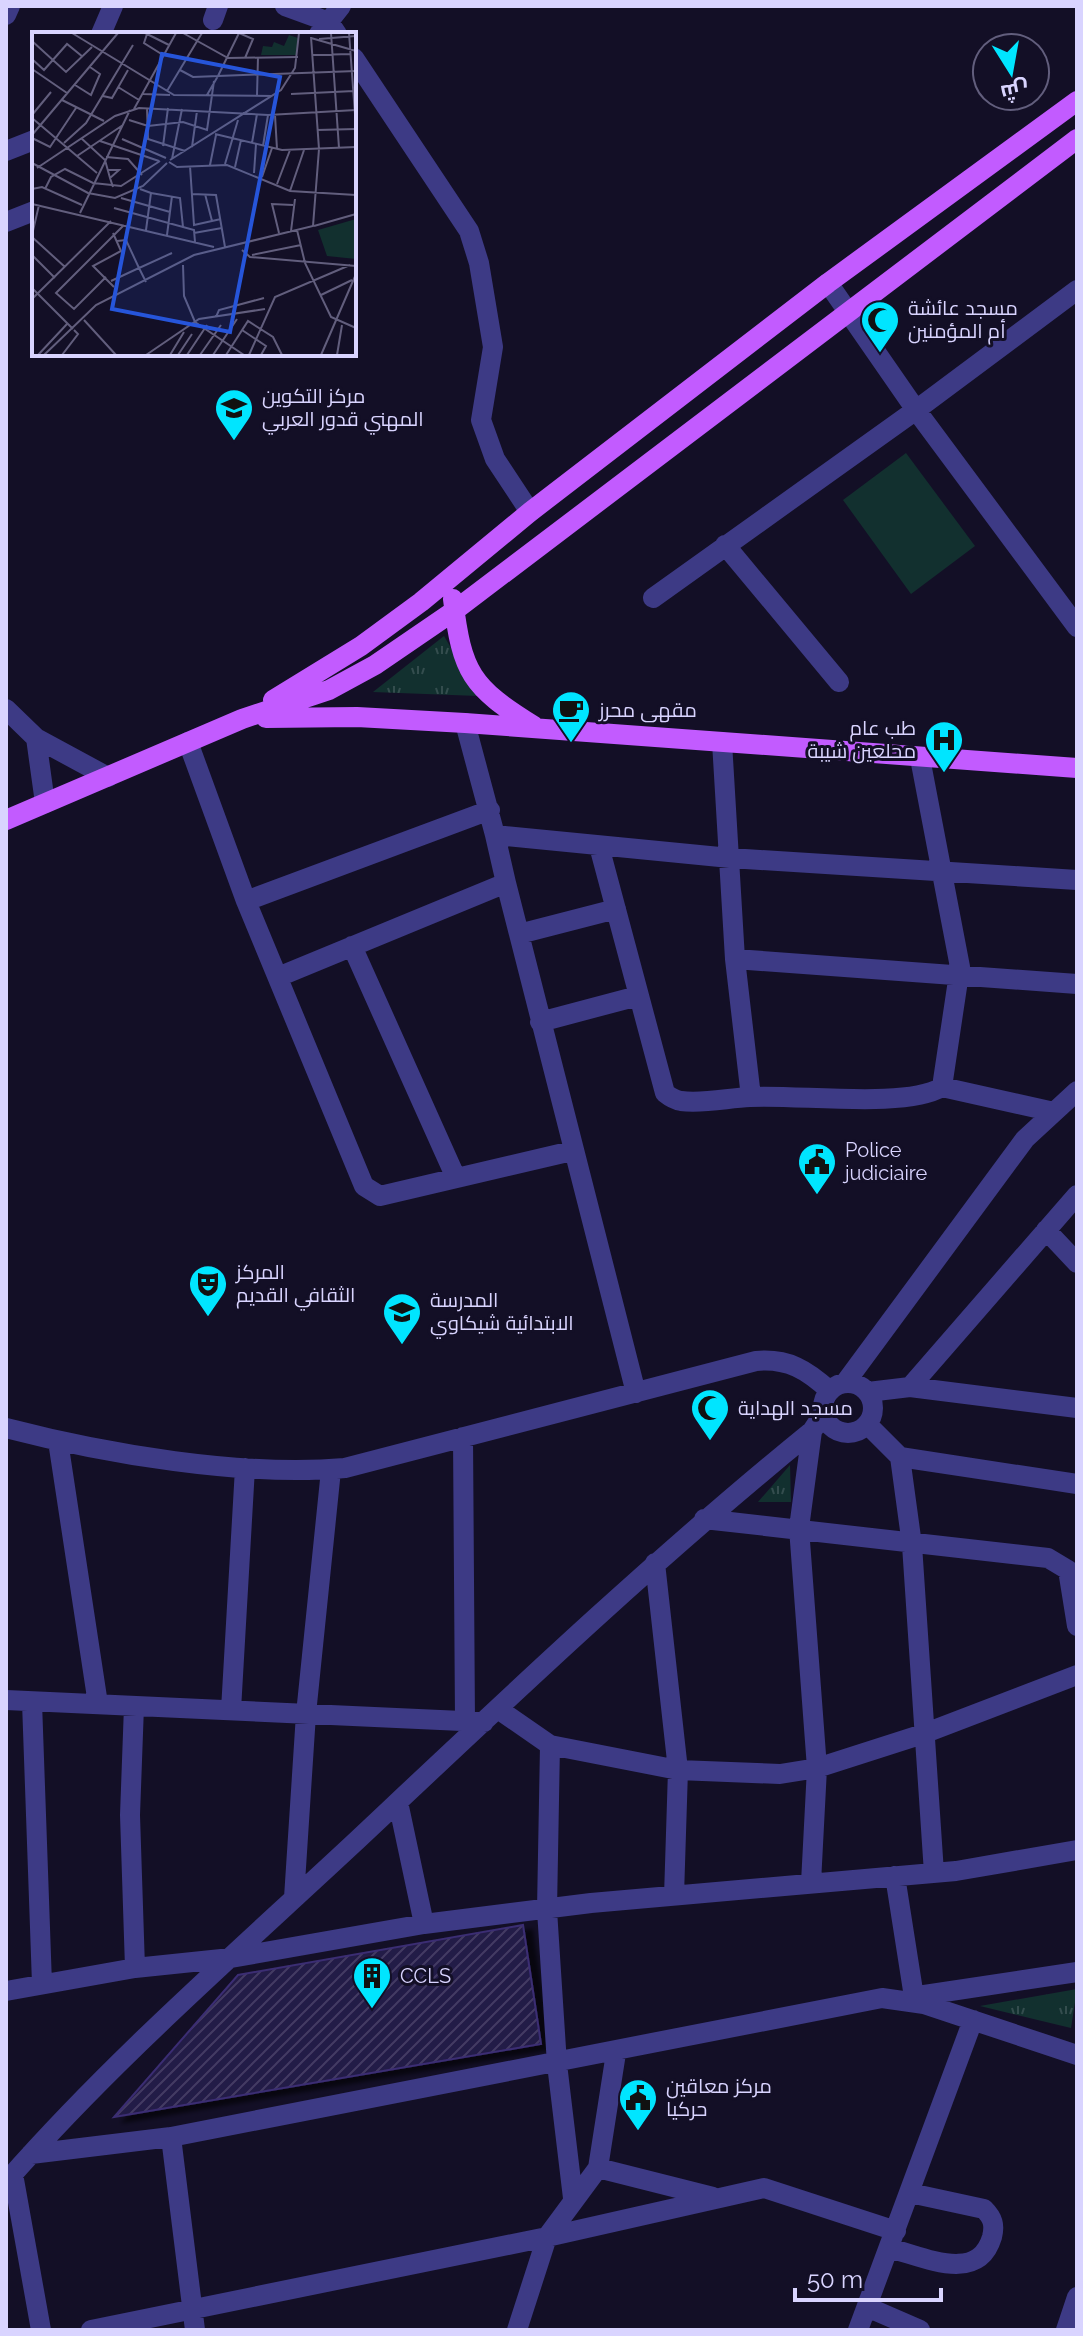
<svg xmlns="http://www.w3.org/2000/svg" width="1083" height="2336" font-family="Raleway,Cairo,sans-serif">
	<defs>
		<pattern id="grass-tufts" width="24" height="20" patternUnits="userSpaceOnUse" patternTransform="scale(2)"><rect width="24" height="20" fill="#12302f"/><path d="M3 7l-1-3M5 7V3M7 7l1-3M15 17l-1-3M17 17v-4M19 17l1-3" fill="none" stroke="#344d4e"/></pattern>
		<pattern id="building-hatch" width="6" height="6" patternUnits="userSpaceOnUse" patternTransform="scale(2)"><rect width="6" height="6" fill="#241b47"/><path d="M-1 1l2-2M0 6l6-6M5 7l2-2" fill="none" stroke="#433b63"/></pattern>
		<filter id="shadow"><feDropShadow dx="9" dy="5" stdDeviation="2" flood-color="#0009"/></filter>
	</defs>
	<rect width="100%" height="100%" fill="#130f26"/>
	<!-- grass -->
	<path fill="url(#grass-tufts)" d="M 444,636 L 479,696 L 373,692 Z
		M 790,1465 L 791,1502 L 758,1502 Z
		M 1077,1989 L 1071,2028 L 980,2006 Z"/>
	<!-- park -->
	<path fill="#12302f" d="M 906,453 L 975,546 L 911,594 L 843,500 Z"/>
	<!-- building -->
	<path fill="url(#building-hatch)" stroke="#3b2d73" stroke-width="2" filter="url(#shadow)" d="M 523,1925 L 541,2044 L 114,2117 L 238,1975 Z"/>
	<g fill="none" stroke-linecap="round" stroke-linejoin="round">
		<!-- minor -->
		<path stroke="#3d3a85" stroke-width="20" d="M 285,6 L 329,22 L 337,34
			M 6,15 L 10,6
			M 213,20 L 218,6
			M 101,34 L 113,6
			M 319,34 L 341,6
			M 354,58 L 469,231 L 479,263 L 493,347 L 481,420 L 495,459 L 530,512
			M 6,151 L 34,140
			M 6,222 L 34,211
			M 1077,290 L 916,410 L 1077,627
			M 725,545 L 839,682
			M 653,598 L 916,410 L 828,283
			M 6,709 L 36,738
			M 465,723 L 495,835 L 730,858 L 1077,880
			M 188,742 L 246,901 L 364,1186 L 380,1196 L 572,1151
			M 722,742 L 735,959 L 751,1097
			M 920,758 L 960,967 L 942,1087 L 1054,1112
			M 45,803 L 36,738 L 108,777
			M 495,835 L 506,883
			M 599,846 L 665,1093 C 670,1097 675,1100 681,1101 C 703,1104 728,1098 750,1097 C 798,1094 905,1109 942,1087
			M 246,901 L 490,810
			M 519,934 L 616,909
			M 352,946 L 456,1178
			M 735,959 L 1077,984
			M 278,977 L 506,883 L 636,1393
			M 540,1022 L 638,996
			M 1046,1230 L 1077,1263
			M 845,1383 L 1025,1139 L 1077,1091
			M823 1408a25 25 0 1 1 50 0a25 25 0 1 1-50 0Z
			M 910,1387 L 1077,1195
			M 868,1392 L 910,1387 L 1077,1408
			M 867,1424 L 900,1457 L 1077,1484
			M 6,1428 C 106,1454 242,1477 345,1468 L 756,1361 C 788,1358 807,1370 830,1391
			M 463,1437 L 465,1721
			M 58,1441 L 98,1704
			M 900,1457 L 912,1545 L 934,1873
			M 704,1519 L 1048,1558 L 1068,1570 L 1077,1626
			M 655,1563 L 678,1770 L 674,1896
			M 6,1700 L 484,1722
			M 32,1702 L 42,1984
			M 134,1706 L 130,1815 L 135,1968
			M 498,1709 L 550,1745
			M 231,1710 L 245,1468
			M 398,1802 L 424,1924
			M 895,1876 L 914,1997
			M 811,1883 L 817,1768 L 799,1528 L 812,1431
			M 294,1898 L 306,1714 L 331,1470
			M 6,1991 L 135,1968 L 231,1958 L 424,1924 L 591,1903 L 956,1871 L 1077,1850
			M 911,1997 L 1077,1972
			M 171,2137 L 195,2330
			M 31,2154 L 171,2137 L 882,1998 L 924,2004 L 1077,2055
			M 598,2168 L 713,2197
			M 13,2174 L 41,2330
			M 6,2182 C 112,2061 235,1954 353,1844 C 503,1703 652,1561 812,1431 L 824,1413
			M 573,2198 L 557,2064 L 547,1910 L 550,1745 L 678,1770 L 780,1774 L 817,1768 L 923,1734 L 1077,1675
			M 889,2248 C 925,2257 978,2284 992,2237 C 995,2225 993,2218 984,2209 L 910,2193
			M 867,2307 L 920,2330
			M 91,2330 L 547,2237 L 598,2168 L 616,2053
			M 517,2330 L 547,2237 L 764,2188 L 896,2231
			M 858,2330 L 973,2020
			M 1066,2330 L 1077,2297"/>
		<!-- major -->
		<path stroke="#c25bff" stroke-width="20" d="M 453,599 C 462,673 471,687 534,726
			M 273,700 L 361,646 L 421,602 L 530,512 L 828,283 L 1077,101
			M 266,718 L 357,717 L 465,723 L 1077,768
			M 6,820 L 242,719 L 329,690 L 375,665 L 454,611 L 1077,139"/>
	</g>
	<!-- icons -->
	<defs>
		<g id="mosque-pin" transform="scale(2)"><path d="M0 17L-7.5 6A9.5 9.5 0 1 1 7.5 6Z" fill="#00e5ff" stroke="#130f26"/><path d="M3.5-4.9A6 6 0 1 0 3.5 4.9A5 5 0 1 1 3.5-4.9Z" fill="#111"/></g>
		<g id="university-pin" transform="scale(2)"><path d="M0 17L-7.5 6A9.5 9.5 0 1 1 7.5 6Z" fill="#00e5ff" stroke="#130f26"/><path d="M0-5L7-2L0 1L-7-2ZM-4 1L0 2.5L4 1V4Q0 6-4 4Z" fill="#111"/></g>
		<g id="cafe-pin" transform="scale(2)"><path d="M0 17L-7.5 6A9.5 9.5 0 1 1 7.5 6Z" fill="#00e5ff" stroke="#130f26"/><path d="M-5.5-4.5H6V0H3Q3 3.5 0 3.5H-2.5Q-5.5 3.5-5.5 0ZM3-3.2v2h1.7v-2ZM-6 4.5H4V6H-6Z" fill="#111"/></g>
		<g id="hospital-pin" transform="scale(2)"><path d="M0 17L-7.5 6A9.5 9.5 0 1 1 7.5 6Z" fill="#00e5ff" stroke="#130f26"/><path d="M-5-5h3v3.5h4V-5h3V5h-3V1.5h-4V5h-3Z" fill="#111"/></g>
		<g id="civic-pin" transform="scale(2)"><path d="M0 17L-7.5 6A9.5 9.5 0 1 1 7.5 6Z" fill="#00e5ff" stroke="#130f26"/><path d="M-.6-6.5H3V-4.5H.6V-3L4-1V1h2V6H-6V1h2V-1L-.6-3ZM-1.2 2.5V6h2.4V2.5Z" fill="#111"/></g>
		<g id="theatre-pin" transform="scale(2)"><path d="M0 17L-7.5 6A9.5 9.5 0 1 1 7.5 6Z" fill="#00e5ff" stroke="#130f26"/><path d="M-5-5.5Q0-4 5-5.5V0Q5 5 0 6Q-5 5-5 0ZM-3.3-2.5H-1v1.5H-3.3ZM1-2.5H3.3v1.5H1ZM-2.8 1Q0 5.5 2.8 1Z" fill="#111"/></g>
		<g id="school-pin" transform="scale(2)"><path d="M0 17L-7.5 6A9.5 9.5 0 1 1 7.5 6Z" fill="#00e5ff" stroke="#130f26"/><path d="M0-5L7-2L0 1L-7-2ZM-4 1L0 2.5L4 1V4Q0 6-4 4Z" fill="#111"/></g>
		<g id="building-pin" transform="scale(2)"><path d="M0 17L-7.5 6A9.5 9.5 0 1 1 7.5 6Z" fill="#00e5ff" stroke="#130f26"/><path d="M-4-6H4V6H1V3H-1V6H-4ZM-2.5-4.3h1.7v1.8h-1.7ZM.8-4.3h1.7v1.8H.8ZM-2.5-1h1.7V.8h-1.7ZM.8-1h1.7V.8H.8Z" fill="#111"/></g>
	</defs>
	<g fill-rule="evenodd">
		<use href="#mosque-pin" x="880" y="320"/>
		<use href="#university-pin" x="234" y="408"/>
		<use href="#cafe-pin" x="571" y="710"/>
		<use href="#hospital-pin" x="944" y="740"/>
		<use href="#civic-pin" x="817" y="1162"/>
		<use href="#theatre-pin" x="208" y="1284"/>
		<use href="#school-pin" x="402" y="1312"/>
		<use href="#mosque-pin" x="710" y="1408"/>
		<use href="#building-pin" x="372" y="1976"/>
		<use href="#civic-pin" x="638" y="2098"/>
	</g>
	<g text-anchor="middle" stroke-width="6" stroke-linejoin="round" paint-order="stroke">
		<!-- poi labels -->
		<g font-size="20" fill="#d9d4ff" stroke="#130f26" text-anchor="start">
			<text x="908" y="315">مسجد عائشة<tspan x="908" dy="23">أم المؤمنين</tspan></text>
			<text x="262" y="403">مركز التكوين<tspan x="262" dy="23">المهني قدور العربي</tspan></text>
			<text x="599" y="717">مقهى محرز</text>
			<text x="916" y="735" text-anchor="end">طب عام<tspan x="916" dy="23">محلعين شيبة</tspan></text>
			<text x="845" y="1157">Police<tspan x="845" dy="23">judiciaire</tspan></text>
			<text x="236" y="1279">المركز<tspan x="236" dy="23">الثقافي القديم</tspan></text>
			<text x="430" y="1307">المدرسة<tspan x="430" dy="23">الابتدائية شيكاوي</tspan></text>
			<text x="738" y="1415">مسجد الهداية</text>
			<text x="400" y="1983">CCLS</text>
			<text x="666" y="2093">مركز معاقين<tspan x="666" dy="23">حركيا</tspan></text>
		</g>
	</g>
	<!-- overview -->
	<g transform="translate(32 32)">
		<rect width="324" height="324" fill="#130f26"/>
		<path d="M 324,187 L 324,227 L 295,224 L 286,198 Z" fill="#12302f"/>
		<path d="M 257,3 L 266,6 L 265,23 L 229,23 L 231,14 L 240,15 L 242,10 L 252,14 Z" fill="#12302f"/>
		<path fill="none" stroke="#625e7d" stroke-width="2" d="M 40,1 L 142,63 L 240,64M 113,1 L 137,13M 151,1 L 196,26 L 266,25M 299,1 L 307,116M 317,1 L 324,96M 115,2 L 112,11 L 131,23M 279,6 L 324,19M 287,7 L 324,4M 0,9 L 34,40 L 60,15M 281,23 L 319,22M 0,27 L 12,38 L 35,12 L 51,25M 0,37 L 35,61M 148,38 L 161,45 L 186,44 L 207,1 L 221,7 L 213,26M 43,53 L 59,63 L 68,42 L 58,35M 86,55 L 107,68M 135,59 L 170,1M 111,62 L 138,63M 259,62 L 322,59M 175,63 L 186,44 L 324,39M 225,63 L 226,25M 71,64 L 80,66 L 96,38M 30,68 L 72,89M 115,76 L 116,107 L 153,119M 102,77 L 144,1M 0,83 L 19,60M 243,83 L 245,117M 0,86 L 65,141M 97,88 L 116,94 L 151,90 L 175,98 L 182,49M 285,98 L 324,97M 183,102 L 250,118 L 324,115M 0,103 L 86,1M 0,106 L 18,115 L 44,76M 49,106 L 73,128 L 78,146M 90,107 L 134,126M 68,109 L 127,129M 32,111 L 54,91 L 101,13M 220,111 L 225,82M 131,114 L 136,76M 231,114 L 236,83M 160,115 L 165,79M 45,124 L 91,93M 74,125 L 96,127 L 110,143M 140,127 L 150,77M 138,128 L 249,58 L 263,36 L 267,1M 137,130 L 145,135 L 195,133 L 258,159 L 324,163M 0,131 L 56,161 L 83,166 L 111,154 L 135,131M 193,132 L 206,88M 178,133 L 184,103M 158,134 L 162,193 L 189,187M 203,135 L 209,108M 5,136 L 83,84 L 107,76 L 236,83 L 324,78M 76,138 L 87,138 L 78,146 L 81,155M 222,141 L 224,112M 230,145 L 240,116M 245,152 L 258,118M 0,157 L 10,155 L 50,173M 13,157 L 19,145 L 33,137 L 61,151 L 89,154 L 128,129M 108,157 L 119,161 L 114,198M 258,159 L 272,118M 119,161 L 148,166 L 151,195M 160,162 L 184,163 L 193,215M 173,162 L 180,189M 89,166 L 138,180M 0,172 L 182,215M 82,176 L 162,198 L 163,210M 48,181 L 98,78M 282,194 L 324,182M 265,198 L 273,231 L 299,285 L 324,296M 259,199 L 263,167M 81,201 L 89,219 L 61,234 L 82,255M 162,201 L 190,196M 247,201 L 240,172 L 261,173M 0,203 L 7,173M 135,203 L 140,164M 0,205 L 33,235M 210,218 L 218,225 L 324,234M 0,223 L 23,246M 220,223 L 269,213M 151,233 L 152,264 L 163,290 L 212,323M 74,245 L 42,277 L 24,261 L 92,193M 79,249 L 107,236 L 94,208 L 85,209M 114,250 L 107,236 L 140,221M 0,256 L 41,297M 289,263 L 320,248M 0,267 L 79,189M 184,285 L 187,278 L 232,266M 52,288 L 84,323M 210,298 L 234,314 L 229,323M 6,323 L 35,292M 12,323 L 64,273 L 162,223 L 281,194 L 287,117 L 279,5M 30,323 L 46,302 L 42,298M 114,323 L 167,287 L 233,277M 138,323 L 152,300M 146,323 L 160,302M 155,323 L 175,293M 168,323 L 189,293M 181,323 L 205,287M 194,323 L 216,289 L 241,305 L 250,323M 217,323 L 243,265 L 318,233M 289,323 L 324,242M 305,323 L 310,293"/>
		<path fill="#2655da" fill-opacity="0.15" stroke="#2655da" stroke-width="4" d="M 130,22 L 248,45 L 198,300 L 80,277 Z"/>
		<rect width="324" height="324" fill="none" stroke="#d9d4ff" stroke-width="4"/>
	</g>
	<!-- border -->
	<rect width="1083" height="2336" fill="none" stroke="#d9d4ff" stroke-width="16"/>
	<!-- north arrow -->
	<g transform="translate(1011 72) rotate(169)"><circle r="38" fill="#130f26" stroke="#625e7d" stroke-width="2"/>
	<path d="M0-6L14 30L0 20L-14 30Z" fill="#00e5ff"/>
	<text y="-12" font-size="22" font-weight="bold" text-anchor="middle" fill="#d9d4ff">ش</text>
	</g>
	<!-- scale -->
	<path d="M795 2288v12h146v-12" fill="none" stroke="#d9d4ff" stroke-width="4"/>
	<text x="807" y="2288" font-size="24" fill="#d9d4ff" stroke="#130f26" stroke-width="6" paint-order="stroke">50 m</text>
</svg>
